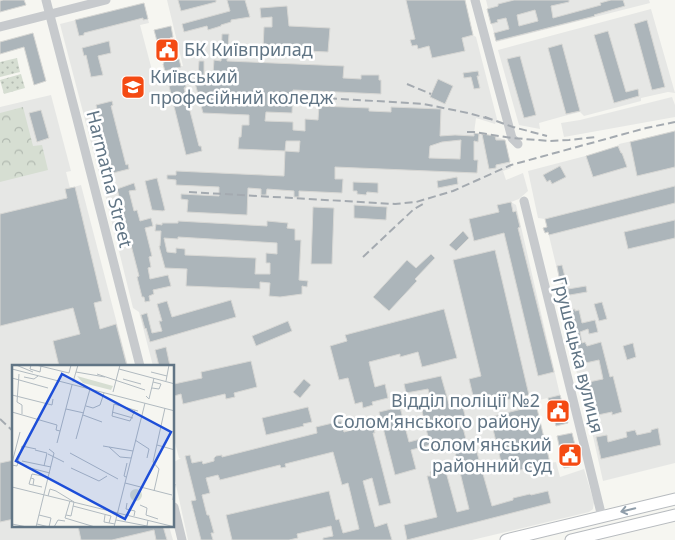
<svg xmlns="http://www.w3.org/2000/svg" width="675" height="540" font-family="'Noto Sans',sans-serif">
	<defs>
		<pattern id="forest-crowns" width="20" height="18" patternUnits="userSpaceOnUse" patternTransform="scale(1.25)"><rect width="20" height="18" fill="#d6ded2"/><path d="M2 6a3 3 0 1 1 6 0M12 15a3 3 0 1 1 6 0" fill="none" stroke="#b1b9b0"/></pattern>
		<pattern id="park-dots" width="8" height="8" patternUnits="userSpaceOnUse" patternTransform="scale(1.25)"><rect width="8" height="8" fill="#d6ded2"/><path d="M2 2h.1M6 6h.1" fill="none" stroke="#b1b9b0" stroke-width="1.8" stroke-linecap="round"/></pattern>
	</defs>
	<rect width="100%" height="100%" fill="#f6f6f1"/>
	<!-- built -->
	<path fill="#e6e7e5" d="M 167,0 L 465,0 L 473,35 L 476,37 L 497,119 L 495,124 L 476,118 L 474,133 L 495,136 L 505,140 L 511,168 L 503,171 L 506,180 L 523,173 L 528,191 L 519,199 L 511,202 L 516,205 L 560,395 L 535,401 L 550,463 L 556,462 L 560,477 L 584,469 L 594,502 L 593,509 L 589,512 L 472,540 L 188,540 L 174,476 L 174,462 L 181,458 L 179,458 L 174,439 L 174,366 L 153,366 L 139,312 L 133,308 L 103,186 L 116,182 L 114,175 L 103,178 L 100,177 L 60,24 L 144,3 L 149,23 L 140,25 L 153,74 L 183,66 Z
		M 486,0 L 649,0 L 650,3 L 496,42 Z
		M 651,9 L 675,93 L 668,92 L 641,98 L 641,101 L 584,116 L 580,112 L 564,116 L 539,123 L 540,129 L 519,125 L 498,50 Z
		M 51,95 L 71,171 L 66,172 L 70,188 L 81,185 L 128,366 L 14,366 L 14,526 L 169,526 L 173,540 L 0,540 L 0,107 Z
		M 672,97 L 675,105 L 675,117 L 564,137 L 561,123 L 580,120 Z
		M 675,131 L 675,463 L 603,481 L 590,423 L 556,293 L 562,289 L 561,286 L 545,219 L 538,218 L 528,171 L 593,154 L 618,146 L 619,144 Z"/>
	<!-- forest -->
	<path fill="url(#forest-crowns)" d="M 23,107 L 33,146 L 42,145 L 48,170 L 0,182 L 0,113 Z"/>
	<!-- park -->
	<path fill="url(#park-dots)" d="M 17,58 L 20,72 L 0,77 L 0,62 Z
		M 21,74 L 25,88 L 4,94 L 0,80 Z"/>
	<!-- building -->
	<path fill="#acb5ba" stroke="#d7d7d4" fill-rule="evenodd" d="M 3,0 L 24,0 L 26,5 L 0,12 L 0,1 Z
		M 178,0 L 216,0 L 216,2 L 181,11 Z
		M 227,0 L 245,0 L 250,17 L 231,20 L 231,22 L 221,25 L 221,26 L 208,30 L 207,26 L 184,32 L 182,24 L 230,11 Z
		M 406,0 L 465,0 L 473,35 L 462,38 L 465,51 L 432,58 L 429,46 L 418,49 L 417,45 L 412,46 L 410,40 L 415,39 Z
		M 514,0 L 569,0 L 569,2 L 551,6 L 553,18 L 601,5 L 600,3 L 611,0 L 623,0 L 625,6 L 594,15 L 595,16 L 496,41 L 494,33 L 509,29 L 506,18 L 497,20 L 498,22 L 491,24 L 487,9 L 498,6 L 498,4 ZM 535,10 L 538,21 L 519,26 L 517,15 Z
		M 144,3 L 148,19 L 143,20 L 143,18 L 84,33 L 84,35 L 79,36 L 75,20 Z
		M 287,6 L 289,26 L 330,28 L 328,52 L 263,49 L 264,27 L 272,27 L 272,17 L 261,18 L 260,8 Z
		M 647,20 L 665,87 L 652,90 L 634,24 Z
		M 171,26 L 173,37 L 170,38 L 176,60 L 179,59 L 181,67 L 165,71 L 163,64 L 164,63 L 158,41 L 157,41 L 154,30 Z
		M 608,31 L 626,92 L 638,89 L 639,96 L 614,103 L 594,35 Z
		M 33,33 L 46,81 L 34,85 L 24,47 L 0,54 L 0,42 Z
		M 222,34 L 229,34 L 227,61 L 344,66 L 343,78 L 361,79 L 361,75 L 379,75 L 379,80 L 381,80 L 381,94 L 293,90 L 292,113 L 266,112 L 265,121 L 293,122 L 293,130 L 305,131 L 305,119 L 318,120 L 319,106 L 369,108 L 369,111 L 391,112 L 391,107 L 441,109 L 440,136 L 455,135 L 474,136 L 474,133 L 479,134 L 478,142 L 474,141 L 474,160 L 478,160 L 477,173 L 335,167 L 335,179 L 343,179 L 342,193 L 299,191 L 299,197 L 294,197 L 294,191 L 267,189 L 266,195 L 261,195 L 261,189 L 248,188 L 247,215 L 187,212 L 188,200 L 181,199 L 181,194 L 219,196 L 219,187 L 176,185 L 176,180 L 167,179 L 167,175 L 176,175 L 176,171 L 284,176 L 285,151 L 238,149 L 239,137 L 241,137 L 242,125 L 249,125 L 249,115 L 203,113 L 194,79 L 198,77 L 199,61 L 204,61 L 204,76 L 213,74 L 214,60 L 221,61 ZM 461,140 L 460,159 L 429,158 L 430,146 L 442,142 ZM 286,141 L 300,141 L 299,152 L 285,151 Z
		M 109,41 L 111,53 L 98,56 L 103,75 L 91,77 L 86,55 L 84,56 L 82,48 Z
		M 562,44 L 580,111 L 566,114 L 548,48 Z
		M 520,56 L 536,115 L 524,118 L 507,59 Z
		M 478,71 L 479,76 L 477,76 L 480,88 L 474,89 L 471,77 L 464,78 L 463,73 Z
		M 438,79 L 453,86 L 445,104 L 430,97 Z
		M 185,82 L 186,87 L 184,88 L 199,146 L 201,146 L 202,151 L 186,155 L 169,86 Z
		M 112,101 L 113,105 L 111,106 L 126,165 L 128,164 L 129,169 L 113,173 L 96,105 Z
		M 41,110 L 49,138 L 37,142 L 29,113 Z
		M 675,131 L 675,167 L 637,176 L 630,142 Z
		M 482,134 L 495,136 L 496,140 L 505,140 L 510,162 L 496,165 L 496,168 L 489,169 Z
		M 618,146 L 621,153 L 622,153 L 627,167 L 593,177 L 586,156 Z
		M 560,166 L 566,177 L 552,184 L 550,180 L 547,182 L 543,175 Z
		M 457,177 L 458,184 L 438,188 L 437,181 Z
		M 157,178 L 165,210 L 163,211 L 152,210 L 145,181 Z
		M 353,182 L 378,183 L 378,193 L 367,192 L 366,195 L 357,194 L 357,191 L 353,191 Z
		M 134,183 L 136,190 L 129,191 L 134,211 L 137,210 L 140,221 L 151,218 L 153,226 L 145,228 L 152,256 L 149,257 L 151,267 L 148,268 L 150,279 L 168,275 L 171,286 L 153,290 L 154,294 L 149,296 L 150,301 L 145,302 L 144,297 L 142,297 L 137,277 L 139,276 L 121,206 L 119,206 L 117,197 L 119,196 L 117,189 Z
		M 675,186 L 675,203 L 549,235 L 548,232 L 545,233 L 543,228 L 547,227 L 545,219 Z
		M 75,187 L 102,301 L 94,303 L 100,329 L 116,324 L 127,366 L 59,366 L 53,341 L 80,334 L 73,308 L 0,326 L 0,214 L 67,198 L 65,189 Z
		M 511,202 L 513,212 L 516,211 L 520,227 L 518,228 L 554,372 L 538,376 L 504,233 L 474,241 L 469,219 L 499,212 L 497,205 Z
		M 354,205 L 387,207 L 386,220 L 354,218 Z
		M 313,207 L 334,208 L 332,264 L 311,264 Z
		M 675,220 L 675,238 L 628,249 L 624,232 Z
		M 178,221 L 267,226 L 267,221 L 288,223 L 287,228 L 295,229 L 295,240 L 301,240 L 299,280 L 308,281 L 307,287 L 302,286 L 302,294 L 280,297 L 269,296 L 270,283 L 260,282 L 260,289 L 186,286 L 187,269 L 165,268 L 159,246 L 160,246 L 161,231 L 155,231 L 156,224 L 162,225 L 162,223 L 178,223 ZM 178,237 L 277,243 L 277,254 L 266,253 L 266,263 L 270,263 L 270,274 L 255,274 L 256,258 L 185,255 L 185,249 L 176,248 L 176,253 L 167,252 L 164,238 L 178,239 Z
		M 463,231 L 469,238 L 456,251 L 449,245 Z
		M 495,250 L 529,395 L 487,404 L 485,393 L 473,396 L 469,379 L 481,376 L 453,260 Z
		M 431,254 L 435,258 L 415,279 L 417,281 L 389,311 L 373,297 L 407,260 L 416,268 Z
		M 562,265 L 568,289 L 586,286 L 587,292 L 564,296 L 562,282 L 560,282 L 557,266 Z
		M 231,300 L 236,317 L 150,342 L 146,328 L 145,329 L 141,315 L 147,313 L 152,333 L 162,331 L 159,321 L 162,321 L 157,304 L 167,301 L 172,317 Z
		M 602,302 L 607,319 L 599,321 L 594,304 Z
		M 444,309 L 457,358 L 422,367 L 418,352 L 400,357 L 400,354 L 369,362 L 375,387 L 385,384 L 388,398 L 372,402 L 373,405 L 363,408 L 362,402 L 355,404 L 348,378 L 339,380 L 330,346 L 347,341 L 345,335 Z
		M 575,309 L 575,311 L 579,310 L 582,323 L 595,320 L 598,332 L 589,334 L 588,329 L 580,332 L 582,343 L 585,342 L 587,346 L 601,342 L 610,377 L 613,376 L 622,412 L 612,415 L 612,412 L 593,416 L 584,383 L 603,379 L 599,360 L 581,364 L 567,311 Z
		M 288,321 L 292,331 L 256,346 L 252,336 Z
		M 633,343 L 636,357 L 627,360 L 623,346 Z
		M 166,347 L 170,366 L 159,366 L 155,350 Z
		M 251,361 L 257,387 L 234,393 L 235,397 L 226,399 L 225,394 L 183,404 L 181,394 L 174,396 L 174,384 L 202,378 L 201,372 Z
		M 441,376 L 449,404 L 461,400 L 467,423 L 462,424 L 469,451 L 476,449 L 492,506 L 513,500 L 513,498 L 530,494 L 531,495 L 548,491 L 551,503 L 407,540 L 404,525 L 437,517 L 427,476 L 431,476 L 430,472 L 437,470 L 438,474 L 446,472 L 457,512 L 469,509 L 454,448 L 432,453 L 430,445 L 411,450 L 416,469 L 395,475 L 379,412 L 400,407 L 409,442 L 428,437 L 421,407 L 432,405 L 428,389 L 406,393 L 404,384 Z
		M 304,379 L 311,385 L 300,398 L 293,392 Z
		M 560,395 L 568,423 L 556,426 L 548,398 Z
		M 535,400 L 550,463 L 504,474 L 490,417 L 530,407 L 529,402 Z
		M 308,407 L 312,422 L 303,424 L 304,426 L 266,435 L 262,418 Z
		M 341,421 L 344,432 L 355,429 L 354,426 L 372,422 L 375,433 L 373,433 L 391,503 L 379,506 L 372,478 L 363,481 L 375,527 L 387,523 L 392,540 L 323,540 L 323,538 L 333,536 L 331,526 L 297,534 L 298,538 L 289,540 L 232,540 L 226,515 L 329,491 L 336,520 L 339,519 L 343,533 L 359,529 L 348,483 L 342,485 L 333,452 L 285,464 L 286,467 L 281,468 L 280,465 L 220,480 L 218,475 L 206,478 L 210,493 L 202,495 L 207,515 L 209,515 L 214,533 L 211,533 L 213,540 L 201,540 L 191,501 L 196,500 L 185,456 L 190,455 L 192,463 L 202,461 L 203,464 L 214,461 L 214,458 L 216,456 L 222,455 L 222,457 L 317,433 L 316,427 Z
		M 658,428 L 661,445 L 601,459 L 596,437 L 607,435 L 608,442 L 627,437 L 626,432 L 635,430 L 637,435 L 651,432 L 651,430 Z
		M 572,433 L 580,465 L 564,468 L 557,436 Z
		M 14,460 L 14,519 L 0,522 L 0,463 Z
		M 78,526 L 163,526 L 167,540 L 156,540 L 154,530 L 112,540 L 81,540 Z"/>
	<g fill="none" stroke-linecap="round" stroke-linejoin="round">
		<!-- major casing -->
		<g stroke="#b7bbbf" stroke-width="13">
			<path id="major" d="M 506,540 L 675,499
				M 571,540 L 675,515"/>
		</g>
		<!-- minor -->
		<path stroke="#c7cacd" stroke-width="9" d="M 46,0 L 77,119 L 140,366
			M 475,0 L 512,138 L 518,144
			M 0,27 L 106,0
			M 524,201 L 602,517
			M 174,507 L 182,540"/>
		<!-- major -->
		<use href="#major" stroke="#fff" stroke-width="11"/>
		<!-- rail -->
		<path stroke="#a4aab0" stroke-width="2" stroke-dasharray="8 4" stroke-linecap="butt" d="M 407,84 L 431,94
			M 293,96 L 424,104 L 468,113 L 490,119
			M 485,117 L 513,127 L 547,136
			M 467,132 L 474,132 L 512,138 L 550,141 L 569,140 L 596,137
			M 189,192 L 395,204 L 416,202 L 453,191 L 511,165 L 646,128 L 675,122
			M 363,257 L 414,209 L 425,203
			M 0,419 L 14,432"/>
	</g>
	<!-- one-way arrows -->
	<defs><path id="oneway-shaft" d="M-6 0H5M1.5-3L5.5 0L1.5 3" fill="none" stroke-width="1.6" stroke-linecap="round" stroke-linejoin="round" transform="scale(1.25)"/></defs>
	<use stroke="#909eaa" href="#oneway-shaft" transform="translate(628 510) rotate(166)"/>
	<!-- icons -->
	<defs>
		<g id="civic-square" transform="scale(1.25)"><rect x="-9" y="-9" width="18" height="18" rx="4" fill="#f44a13" stroke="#fff"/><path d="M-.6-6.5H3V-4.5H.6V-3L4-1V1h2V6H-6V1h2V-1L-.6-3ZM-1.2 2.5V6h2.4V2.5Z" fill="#fff"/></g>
		<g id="university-square" transform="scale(1.25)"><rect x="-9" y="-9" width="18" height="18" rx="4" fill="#f44a13" stroke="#fff"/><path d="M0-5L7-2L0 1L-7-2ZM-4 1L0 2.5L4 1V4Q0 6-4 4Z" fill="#fff"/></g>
	</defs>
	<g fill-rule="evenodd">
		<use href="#civic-square" x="167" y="50"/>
		<use href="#university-square" x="133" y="87"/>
		<use href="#civic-square" x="558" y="411"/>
		<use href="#civic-square" x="570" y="455"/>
	</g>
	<g text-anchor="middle" stroke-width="5" stroke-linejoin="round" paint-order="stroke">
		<!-- poi labels -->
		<g font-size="18" fill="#617585" stroke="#fff" text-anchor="start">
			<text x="184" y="56">БК Київприлад</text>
			<text x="150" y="83">Київський<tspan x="150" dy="21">професійний коледж</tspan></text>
			<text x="540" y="407" text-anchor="end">Відділ поліції №2<tspan x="540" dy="21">Солом'янського району</tspan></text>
			<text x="552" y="451" text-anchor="end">Солом'янський<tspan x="552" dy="21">районний суд</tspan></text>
		</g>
		<!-- street labels -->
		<g font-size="18" fill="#617585" stroke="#fff">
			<text transform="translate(109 179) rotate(76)" y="6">Harmatna Street</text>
			<text transform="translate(578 355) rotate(76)" y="6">Грушецька вулиця</text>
		</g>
	</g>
	<!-- overview -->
	<g transform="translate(12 365)">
		<rect width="162" height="162" fill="#f6f6f1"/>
		<path d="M 65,11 L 101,21 L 99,25 L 71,18 ZM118 130a6 6 0 1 1 12 0a6 6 0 1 1-12 0Z" fill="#d6ded2"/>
		<path fill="none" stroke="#b1bac0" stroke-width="1" d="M 4,0 L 21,7M 19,0 L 18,4 L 28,7 L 29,1M 24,0 L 57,8 L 59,0M 0,4 L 163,46M 107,4 L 163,19M 64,7 L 93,12M 139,7 L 155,11M 7,9 L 5,37 L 10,40 L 10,49M 85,9 L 133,25M 12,12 L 22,14 L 26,11M 0,13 L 36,23M 111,14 L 129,19M 154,16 L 157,0M 61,17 L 66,0M 140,23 L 147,24 L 149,19 L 141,17M 101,27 L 108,0M 0,30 L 40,40 L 41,34M 134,31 L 137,34 L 142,13M 74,41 L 81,43 L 88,40 L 92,28M 54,44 L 72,48M 123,45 L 118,56 L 100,51 L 102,39 L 126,46M 0,47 L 45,60 L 44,65 L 48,66M 100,47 L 121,53M 71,50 L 90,57M 64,74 L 78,24M 123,75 L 137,84 L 135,93M 45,78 L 60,20M 145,80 L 163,85M 91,81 L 121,86M 97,82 L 108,92 L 119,93M 23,85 L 35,88 L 32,101M 58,88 L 106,114M 36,89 L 52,97M 10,96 L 39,102M 0,98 L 8,67M 0,100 L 5,101 L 10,81 L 24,84M 18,103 L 38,108M 59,103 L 87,116 L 95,111M 114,112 L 112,111 L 115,98M 19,113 L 22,114 L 21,120 L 30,122M 113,118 L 160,130M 21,120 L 17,119 L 20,109 L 36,112M 0,122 L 163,162M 142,126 L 147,104 L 141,97 L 153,43M 36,131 L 38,124 L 44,126 L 62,137 L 59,151 L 54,150M 161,135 L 163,119M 58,136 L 53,153 L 83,162M 115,138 L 114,144 L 123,146 L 122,151M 128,140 L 135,143 L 134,150 L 146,154M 61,141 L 99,151 L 97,158M 93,150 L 92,157 L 103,159M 104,155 L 135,161 L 136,155M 0,159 L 15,162M 25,159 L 37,162 L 39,153 L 27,150M 24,162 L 42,88 L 37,84M 42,162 L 46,155 L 53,156M 102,162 L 133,38"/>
		<path fill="#1d4ed8" fill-opacity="0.15" stroke="#1d4ed8" stroke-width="2.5" d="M 50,9 L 159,67 L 113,154 L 4,96 Z"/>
		<rect width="162" height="162" fill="none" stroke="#617585" stroke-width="2.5"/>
	</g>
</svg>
